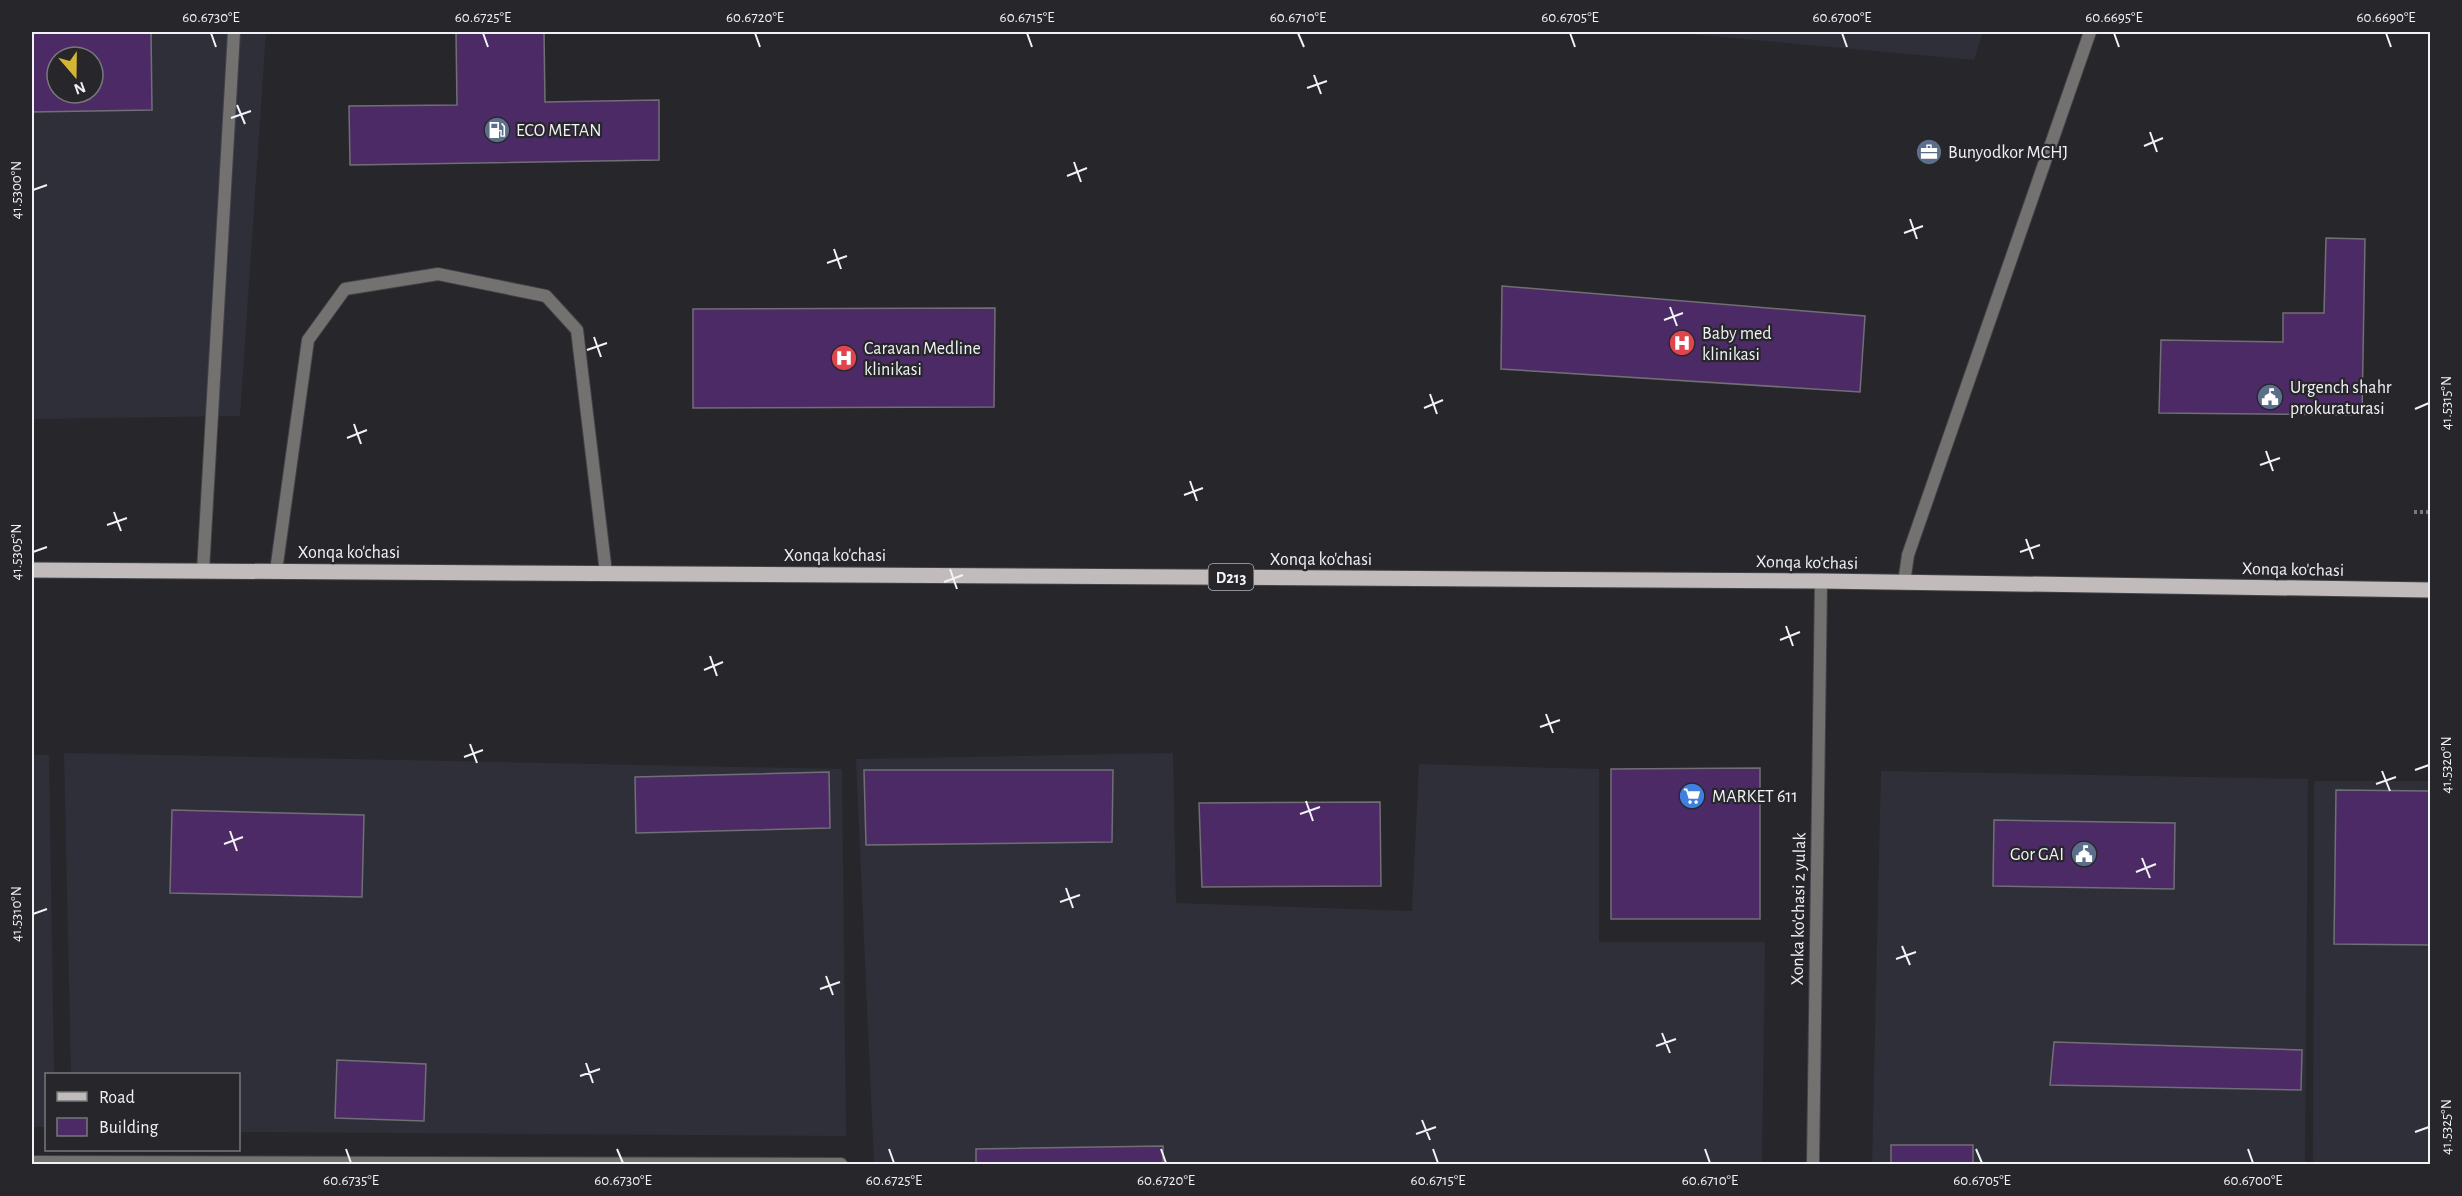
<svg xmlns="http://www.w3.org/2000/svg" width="2462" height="1196" font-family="'Alegreya Sans',sans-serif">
	<rect width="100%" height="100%" fill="#26262b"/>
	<!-- built -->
	<path fill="#2f2f39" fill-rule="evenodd" d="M 32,32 L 266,32 L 240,416 L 32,419 ZM 57,57 L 93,57 L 93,93 L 57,93 Z
		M 1666,32 L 1983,32 L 1974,60 Z
		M 64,753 L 842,769 L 846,1136 L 239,1132 L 238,1074 L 71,1074 Z
		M 1173,753 L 1176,903 L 1412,911 L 1419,764 L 1599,769 L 1599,942 L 1765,942 L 1762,1164 L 874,1164 L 856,759 Z
		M 32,755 L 49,755 L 54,1074 L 46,1074 L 46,1127 L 32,1127 Z
		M 1881,771 L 2308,779 L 2305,1164 L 1872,1164 Z
		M 2314,781 L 2430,781 L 2430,1164 L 2313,1164 Z"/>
	<!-- building -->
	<path fill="#4c2a65" stroke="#716f74" stroke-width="1.5" fill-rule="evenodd" d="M 32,32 L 151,32 L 152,110 L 32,112 ZM 57,57 L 93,57 L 93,93 L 57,93 Z
		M 456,32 L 544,32 L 545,102 L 659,100 L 659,160 L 350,165 L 349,106 L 457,105 Z
		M 2326,238 L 2365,239 L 2362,415 L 2159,413 L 2161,340 L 2283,342 L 2283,313 L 2324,313 Z
		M 1502,286 L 1865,316 L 1860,392 L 1501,369 Z
		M 995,308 L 994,407 L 693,408 L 693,309 Z
		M 1760,768 L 1760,919 L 1611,919 L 1611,769 Z
		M 864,770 L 1113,770 L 1112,842 L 866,845 Z
		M 829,772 L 830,828 L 636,833 L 635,777 Z
		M 2336,790 L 2430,791 L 2430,945 L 2334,944 Z
		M 1380,802 L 1381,886 L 1202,887 L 1199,803 Z
		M 172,810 L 364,815 L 362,897 L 170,893 Z
		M 1994,820 L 2175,823 L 2174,889 L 1993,886 Z
		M 2054,1042 L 2302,1050 L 2301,1090 L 2050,1085 Z
		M 337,1060 L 426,1064 L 424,1121 L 335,1118 Z
		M 1891,1145 L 1973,1145 L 1973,1164 L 1891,1164 Z
		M 1163,1146 L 1163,1164 L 976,1164 L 976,1149 Z"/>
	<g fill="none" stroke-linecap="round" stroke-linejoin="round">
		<!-- service casing -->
		<g stroke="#424347" stroke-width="14">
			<path id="service" d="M 203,571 L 234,32
				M 276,571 L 308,340 L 345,289 L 438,274 L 546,296 L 577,330 L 606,573
				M 32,1162 L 841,1164"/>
		</g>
		<!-- minor casing -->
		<g stroke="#424347" stroke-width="14">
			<path id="minor" d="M 1904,583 L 1908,555 L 2090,32
				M 1813,1164 L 1821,581"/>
		</g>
		<!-- primary casing -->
		<g stroke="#424347" stroke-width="17">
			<path id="primary" d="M 32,570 L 1821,581 L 2430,590"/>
		</g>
		<!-- path -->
		<path stroke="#78797d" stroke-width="4" stroke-dasharray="3 3" stroke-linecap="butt" d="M 2414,512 L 2430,512"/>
		<!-- service -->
		<use href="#service" stroke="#747171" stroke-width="12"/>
		<!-- minor -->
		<use href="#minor" stroke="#747171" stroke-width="12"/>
		<!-- primary -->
		<use href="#primary" stroke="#c2bbbb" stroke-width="15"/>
	</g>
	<!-- ticks -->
	<path fill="none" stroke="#f1f2f5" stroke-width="2" d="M 211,33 L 216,47M 483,33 L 488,47M 755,33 L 760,47M 1027,33 L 1032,47M 1298,33 L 1304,47M 1570,33 L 1575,47M 1842,33 L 1847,47M 2114,33 L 2119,47M 2386,33 L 2391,47M 1314,75 L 1321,94M 1307,88 L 1327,81M 237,105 L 245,124M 231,118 L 251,111M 2150,132 L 2157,152M 2144,146 L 2163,138M 1074,162 L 1081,182M 1067,176 L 1087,168M 33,190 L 47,185M 1910,219 L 1917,239M 1904,233 L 1923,226M 834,249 L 841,269M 827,263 L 847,256M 1670,307 L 1677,326M 1664,320 L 1683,313M 594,337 L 601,357M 587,350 L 607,343M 1430,394 L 1437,414M 1424,408 L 1443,400M 2415,409 L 2429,403M 354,424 L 361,444M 347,438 L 367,430M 2266,451 L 2273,471M 2260,465 L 2280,458M 1190,481 L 1197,501M 1184,495 L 1203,488M 114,512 L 121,531M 107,525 L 127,518M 2026,539 L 2033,559M 33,552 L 47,547M 2020,552 L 2040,545M 950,569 L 957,589M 944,582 L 963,575M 1786,626 L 1793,646M 1780,640 L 1800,632M 710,656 L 717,676M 704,670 L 723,662M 1546,714 L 1553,733M 1540,727 L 1560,720M 470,744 L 477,763M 464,757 L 483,750M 2415,770 L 2429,765M 2382,771 L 2390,791M 2376,784 L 2396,777M 1306,801 L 1313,821M 1300,814 L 1320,807M 230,831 L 237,851M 224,844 L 243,837M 2142,858 L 2150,878M 2136,872 L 2156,864M 1066,888 L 1073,908M 1060,902 L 1080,895M 33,914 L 47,909M 1902,946 L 1910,965M 1896,959 L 1916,952M 826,976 L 833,995M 820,989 L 840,982M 1662,1033 L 1670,1053M 1656,1046 L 1676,1039M 586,1063 L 593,1083M 580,1076 L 600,1069M 1422,1120 L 1430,1140M 2415,1132 L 2429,1127M 1416,1134 L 1436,1127M 346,1149 L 351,1163M 617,1149 L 623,1163M 889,1149 L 894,1163M 1161,1149 L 1166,1163M 1433,1149 L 1438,1163M 1705,1149 L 1710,1163M 1976,1149 L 1982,1163M 2248,1149 L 2253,1163"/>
	<!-- icons -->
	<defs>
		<g id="fuel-disc" transform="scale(1.35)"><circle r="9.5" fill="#5c6f8a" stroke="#26262b"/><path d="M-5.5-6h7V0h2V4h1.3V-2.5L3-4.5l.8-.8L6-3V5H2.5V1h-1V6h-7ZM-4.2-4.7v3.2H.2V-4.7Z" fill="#fff"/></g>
		<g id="office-disc" transform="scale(1.35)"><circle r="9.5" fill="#5c6f8a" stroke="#26262b"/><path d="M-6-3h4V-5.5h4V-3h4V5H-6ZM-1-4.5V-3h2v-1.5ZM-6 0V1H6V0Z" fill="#fff"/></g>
		<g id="hospital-disc" transform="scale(1.35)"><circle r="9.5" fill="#e0444e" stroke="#26262b"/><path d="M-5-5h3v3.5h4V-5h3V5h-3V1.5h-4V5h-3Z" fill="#fff"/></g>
		<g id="civic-disc" transform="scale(1.35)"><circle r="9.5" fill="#5c6f8a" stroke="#26262b"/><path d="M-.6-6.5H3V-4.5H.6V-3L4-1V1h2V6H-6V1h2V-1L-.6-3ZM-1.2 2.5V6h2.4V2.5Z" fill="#fff"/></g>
		<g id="supermarket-disc" transform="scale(1.35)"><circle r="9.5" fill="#3f7fe0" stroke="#26262b"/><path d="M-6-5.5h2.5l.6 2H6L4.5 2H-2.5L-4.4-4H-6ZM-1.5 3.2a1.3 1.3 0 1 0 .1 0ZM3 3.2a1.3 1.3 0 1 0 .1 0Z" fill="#fff"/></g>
	</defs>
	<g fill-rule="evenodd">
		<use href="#fuel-disc" x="497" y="130"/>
		<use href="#office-disc" x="1929" y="152"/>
		<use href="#hospital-disc" x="1682" y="343"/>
		<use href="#hospital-disc" x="844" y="358"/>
		<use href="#civic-disc" x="2270" y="397"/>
		<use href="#supermarket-disc" x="1692" y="796"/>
		<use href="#civic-disc" x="2084" y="854"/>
	</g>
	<g text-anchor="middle" stroke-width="4.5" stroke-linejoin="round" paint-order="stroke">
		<!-- shield labels -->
		<rect fill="#26262b" stroke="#b4b5b8" stroke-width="1.5" x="1208.5" y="564" width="45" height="26" rx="4.5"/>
		<g font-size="16" font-weight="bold" fill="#f1f2f5">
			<text x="1231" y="583">D213</text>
		</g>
		<!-- poi labels -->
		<g font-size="18" fill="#f1f2f5" stroke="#26262b" text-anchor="start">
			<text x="516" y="136">ECO METAN</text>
			<text x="1948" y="158">Bunyodkor MCHJ</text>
			<text x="1702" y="339">Baby med<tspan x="1702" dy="21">klinikasi</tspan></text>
			<text x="864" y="354">Caravan Medline<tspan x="864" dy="21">klinikasi</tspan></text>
			<text x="2290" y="393">Urgench shahr<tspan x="2290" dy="21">prokuraturasi</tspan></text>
			<text x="1712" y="802">MARKET 611</text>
			<text x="2064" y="860" text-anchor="end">Gor GAI</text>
		</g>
		<!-- street labels -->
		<g font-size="18" fill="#f1f2f5" stroke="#26262b">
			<text x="349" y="558">Xonqa ko'chasi</text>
			<text x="835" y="561">Xonqa ko'chasi</text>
			<text x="1321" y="565">Xonqa ko'chasi</text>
			<text transform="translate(1807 562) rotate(1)" y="6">Xonqa ko'chasi</text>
			<text transform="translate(2293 569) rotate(1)" y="6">Xonqa ko'chasi</text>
			<text transform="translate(1798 909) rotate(-89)" y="6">Xonka ko'chasi 2 yulak</text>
		</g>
	</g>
	<!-- border -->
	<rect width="2462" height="1196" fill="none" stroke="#26262b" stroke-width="66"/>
	<!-- legend -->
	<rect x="45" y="1073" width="195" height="78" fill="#26262b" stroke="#77787c" stroke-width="1.5"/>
	<rect x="57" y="1092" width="30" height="9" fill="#c2bbbb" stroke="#77787c" stroke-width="1.5"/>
	<text x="99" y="1103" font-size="18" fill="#f1f2f5">Road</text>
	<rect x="57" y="1118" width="30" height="18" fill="#4c2a65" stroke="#77787c" stroke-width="1.5"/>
	<text x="99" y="1133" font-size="18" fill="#f1f2f5">Building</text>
	<!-- north arrow -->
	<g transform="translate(75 75) rotate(160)"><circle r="28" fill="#26262b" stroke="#77787c" stroke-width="1.5"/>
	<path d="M0-4.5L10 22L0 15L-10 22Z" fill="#d4b635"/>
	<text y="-9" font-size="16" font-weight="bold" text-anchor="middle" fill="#f1f2f5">N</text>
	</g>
	<rect x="33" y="33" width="2396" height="1130" fill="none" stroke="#f1f2f5" stroke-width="2"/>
	<g font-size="15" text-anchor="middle" fill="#f1f2f5">
		<text x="211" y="22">60.6730°E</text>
		<text x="483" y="22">60.6725°E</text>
		<text x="755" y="22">60.6720°E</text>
		<text x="1027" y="22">60.6715°E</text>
		<text x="1298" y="22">60.6710°E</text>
		<text x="1570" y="22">60.6705°E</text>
		<text x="1842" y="22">60.6700°E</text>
		<text x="2114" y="22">60.6695°E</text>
		<text x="2386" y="22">60.6690°E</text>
		<text transform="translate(16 190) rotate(-90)" y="5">41.5300°N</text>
		<text transform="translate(2446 403) rotate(-90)" y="5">41.5315°N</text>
		<text transform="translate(16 552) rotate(-90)" y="5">41.5305°N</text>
		<text transform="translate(2446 765) rotate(-90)" y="5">41.5320°N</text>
		<text transform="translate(16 914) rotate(-90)" y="5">41.5310°N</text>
		<text transform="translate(2446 1127) rotate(-90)" y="5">41.5325°N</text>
		<text x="351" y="1185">60.6735°E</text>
		<text x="623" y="1185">60.6730°E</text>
		<text x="894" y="1185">60.6725°E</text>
		<text x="1166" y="1185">60.6720°E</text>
		<text x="1438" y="1185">60.6715°E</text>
		<text x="1710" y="1185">60.6710°E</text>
		<text x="1982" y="1185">60.6705°E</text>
		<text x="2253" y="1185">60.6700°E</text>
	</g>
</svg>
